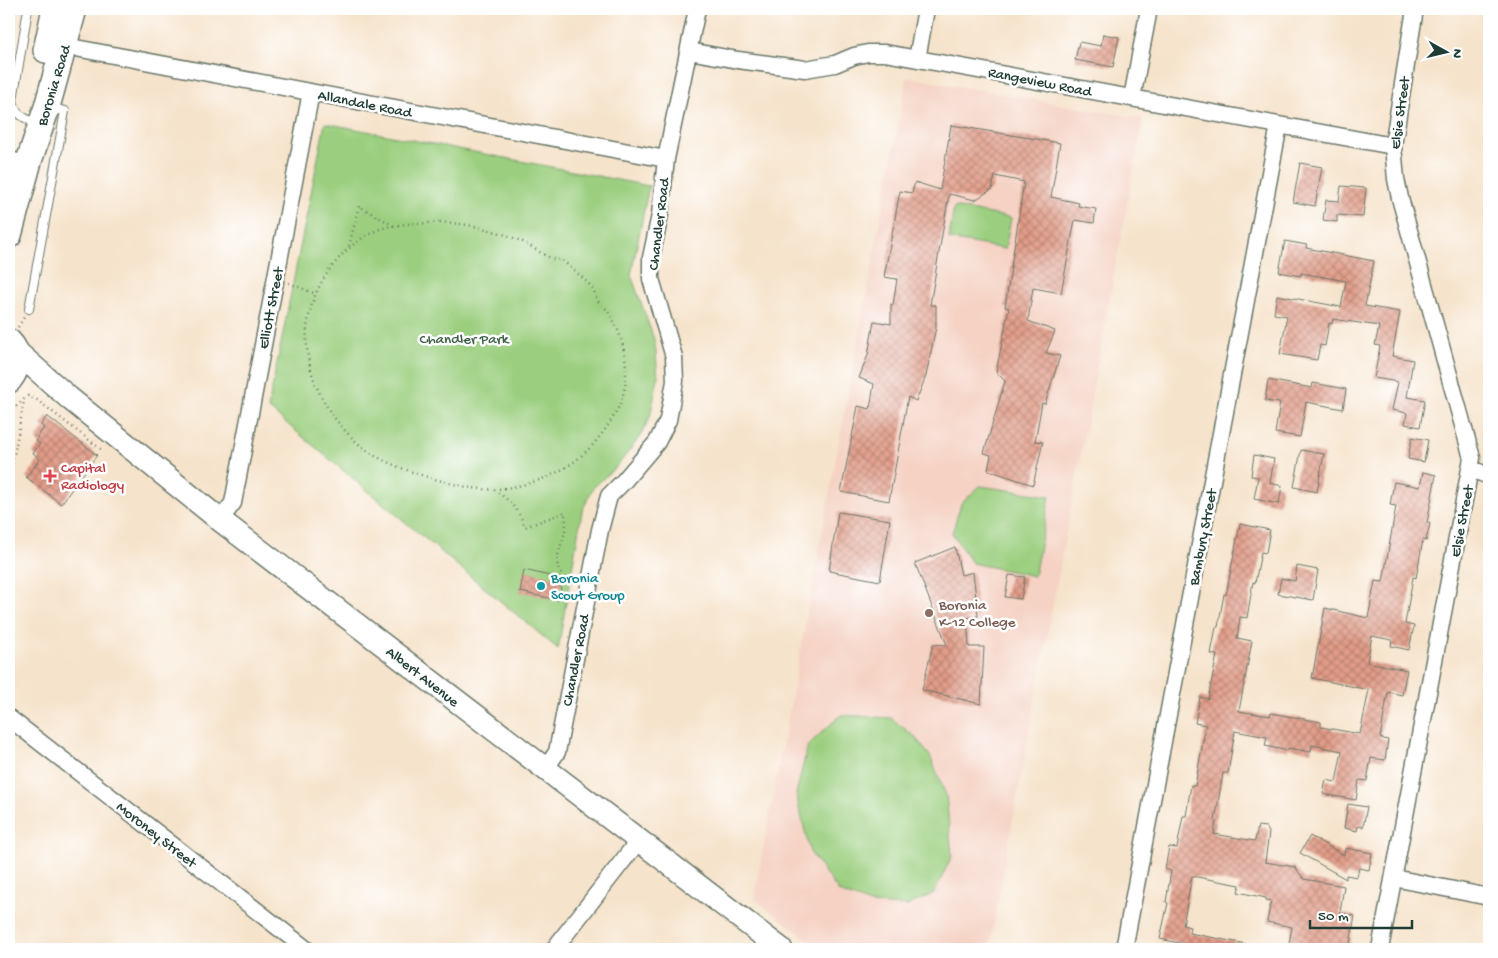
<svg xmlns="http://www.w3.org/2000/svg" width="1498" height="958" font-family="'Gochi Hand',sans-serif">
	<defs>
		<pattern id="building-cross-hatch" width="8" height="8" patternUnits="userSpaceOnUse" patternTransform="scale(1.25)"><rect width="8" height="8" fill="#e29c88"/><path d="M0 0l8 8M0 8l8-8" fill="none" stroke="#b78070"/></pattern>
	</defs>
	<rect width="100%" height="100%" fill="#fff"/>
	<filter id="ink" filterUnits="userSpaceOnUse"><feTurbulence type="fractalNoise" baseFrequency=".02" numOctaves="2"/><feDisplacementMap in="SourceGraphic" scale="10" xChannelSelector="R" yChannelSelector="G"/><feConvolveMatrix kernelMatrix="1 2 1 2 8 2 1 2 1" color-interpolation-filters="sRGB"/></filter>
	<filter id="wash" filterUnits="userSpaceOnUse"><feTurbulence type="fractalNoise" baseFrequency=".0096" numOctaves="4" result="noise"/><feDisplacementMap in="SourceGraphic" scale="20" xChannelSelector="R" yChannelSelector="G"/><feGaussianBlur stdDeviation="1.12" result="paint"/><feColorMatrix in="noise" values="0 0 0 0 0 0 0 0 0 0 0 0 0 0 0 0 0 1.4 0 .05"/><feComposite in="paint" operator="in"/></filter>
	<g filter="url(#wash)">
		<rect width="100%" height="100%" fill="#f6e3cb"/>
		<!-- built -->
		<path fill="#f5d2c3" d="M 907,77 L 1143,119 L 989,949 L 820,949 L 754,899 Z"/>
		<!-- park -->
		<path fill="#9bcf7f" stroke="#5d865a" d="M 325,123 L 649,186 L 631,275 L 655,342 L 658,378 L 650,417 L 639,438 L 618,465 L 593,488 L 582,511 L 558,649 L 268,408 Z
			M 954,207 L 1011,218 L 1005,249 L 949,239 Z
			M 980,486 L 1050,496 L 1034,576 L 972,563 L 952,533 L 961,504 Z
			M 841,715 L 891,718 L 914,736 L 930,756 L 946,795 L 952,856 L 934,893 L 907,906 L 870,904 L 839,892 L 810,852 L 796,794 L 808,745 Z"/>
		<g id="blocks">
			<!-- building -->
			<path fill="url(#building-cross-hatch)" d="M 1103,34 L 1119,37 L 1113,67 L 1075,60 L 1079,42 L 1101,46 Z
				M 951,125 L 1060,143 L 1051,197 L 1079,203 L 1078,206 L 1096,209 L 1094,223 L 1075,220 L 1061,293 L 1033,288 L 1028,321 L 1055,331 L 1046,353 L 1060,356 L 1045,404 L 1042,403 L 1035,441 L 1043,442 L 1033,485 L 988,470 L 991,455 L 984,453 L 1005,381 L 996,372 L 1009,308 L 1005,307 L 1024,182 L 995,176 L 992,189 L 975,200 L 949,194 L 930,305 L 936,305 L 936,327 L 926,376 L 916,401 L 908,397 L 889,501 L 841,492 L 858,406 L 870,409 L 874,384 L 859,378 L 868,355 L 874,321 L 891,324 L 891,304 L 893,305 L 897,279 L 884,277 L 900,191 L 912,193 L 915,182 L 940,190 Z
				M 1300,163 L 1322,167 L 1315,206 L 1293,202 Z
				M 1341,186 L 1366,188 L 1363,217 L 1337,215 L 1337,222 L 1323,220 L 1326,200 L 1339,201 Z
				M 1285,241 L 1307,245 L 1306,248 L 1374,261 L 1365,306 L 1400,312 L 1392,356 L 1413,360 L 1407,397 L 1425,400 L 1420,427 L 1405,424 L 1407,413 L 1392,410 L 1398,382 L 1374,378 L 1380,346 L 1375,345 L 1379,326 L 1333,319 L 1332,324 L 1329,323 L 1325,346 L 1320,345 L 1317,360 L 1280,354 L 1287,316 L 1274,314 L 1277,295 L 1341,307 L 1346,281 L 1301,273 L 1301,276 L 1279,272 Z
				M 1268,380 L 1312,388 L 1313,383 L 1346,389 L 1343,409 L 1306,402 L 1300,437 L 1275,433 L 1280,403 L 1265,401 Z
				M 47,416 L 97,455 L 61,504 L 26,477 L 40,459 L 33,453 L 40,444 L 36,441 L 39,438 L 37,437 L 44,428 L 41,425 Z
				M 1412,437 L 1428,440 L 1424,462 L 1408,459 Z
				M 1301,450 L 1324,454 L 1317,492 L 1294,487 Z
				M 1254,455 L 1274,459 L 1270,483 L 1282,486 L 1279,504 L 1254,499 L 1258,477 L 1251,476 Z
				M 1423,472 L 1436,475 L 1427,523 L 1430,523 L 1426,541 L 1423,540 L 1416,578 L 1413,577 L 1405,624 L 1414,626 L 1409,650 L 1391,646 L 1392,640 L 1372,636 L 1367,662 L 1407,670 L 1402,695 L 1388,692 L 1380,738 L 1388,740 L 1385,760 L 1371,758 L 1367,781 L 1359,780 L 1356,800 L 1323,794 L 1326,780 L 1336,782 L 1342,751 L 1312,745 L 1311,752 L 1288,748 L 1288,751 L 1265,746 L 1267,737 L 1235,731 L 1228,773 L 1223,773 L 1215,821 L 1216,821 L 1214,834 L 1255,841 L 1258,826 L 1266,827 L 1269,832 L 1265,862 L 1295,867 L 1304,879 L 1344,886 L 1340,913 L 1355,916 L 1349,949 L 1288,949 L 1292,927 L 1267,922 L 1271,901 L 1266,900 L 1266,898 L 1238,892 L 1240,885 L 1192,876 L 1183,925 L 1190,927 L 1189,933 L 1246,944 L 1245,949 L 1198,949 L 1198,947 L 1160,939 L 1168,903 L 1166,902 L 1171,871 L 1165,869 L 1169,847 L 1177,848 L 1183,816 L 1186,816 L 1191,785 L 1195,786 L 1206,725 L 1195,723 L 1200,697 L 1208,699 L 1217,655 L 1211,654 L 1216,627 L 1218,627 L 1224,594 L 1226,595 L 1240,524 L 1270,530 L 1266,553 L 1261,552 L 1255,583 L 1253,582 L 1247,618 L 1240,617 L 1237,638 L 1252,641 L 1239,711 L 1270,716 L 1271,713 L 1321,722 L 1321,727 L 1360,734 L 1369,690 L 1312,678 L 1325,608 L 1368,618 L 1375,581 L 1383,582 L 1396,506 L 1390,505 L 1394,482 L 1420,487 Z
				M 838,512 L 890,520 L 880,581 L 829,571 Z
				M 955,547 L 961,575 L 973,572 L 978,616 L 967,618 L 969,647 L 984,647 L 981,704 L 922,690 L 933,644 L 947,645 L 915,563 Z
				M 1297,566 L 1318,570 L 1313,600 L 1278,594 L 1281,578 L 1295,581 Z
				M 524,570 L 563,579 L 558,600 L 520,592 Z
				M 1009,575 L 1025,577 L 1021,599 L 1005,597 Z
				M 1348,804 L 1367,807 L 1363,827 L 1358,826 L 1357,831 L 1344,828 Z
				M 1310,836 L 1344,855 L 1345,848 L 1372,853 L 1369,870 L 1359,868 L 1357,877 L 1346,875 L 1346,879 L 1300,853 Z"/>
		</g>
	</g>
	<g filter="url(#ink)">
		<use href="#blocks" fill-opacity="0" stroke="#6a7769" stroke-width="1"/>
		<g fill="none" stroke-linecap="round" stroke-linejoin="round">
			<!-- lane casing -->
			<g stroke="#6a7769" stroke-width="10">
				<path id="lane" d="M 28,9 L 13,100 C 15,112 20,116 31,121
					M 29,309 L 65,111 L 51,108"/>
			</g>
			<!-- street casing -->
			<g stroke="#6a7769" stroke-width="19">
				<path id="street" d="M 65,46 L 666,159
					M 689,51 L 738,60 L 805,69 L 835,64 L 854,56 L 868,53 L 885,53 L 1393,146
					M 917,59 L 926,9
					M 1132,98 L 1149,9
					M 9,160 L 28,164
					M 1471,469 L 1489,476
					M 220,520 L 233,503 L 311,92
					M 9,718 L 306,949
					M 545,769 L 557,752 L 600,530 L 609,496 L 623,482 L 657,442 L 668,420 L 675,381 L 674,357 L 651,279 L 651,258 L 660,215 L 666,159 L 697,9
					M 1394,878 L 1489,897
					M 554,949 L 639,840
					M 1124,949 L 1279,125
					M 1380,949 L 1472,458 L 1400,198 L 1396,179 L 1393,146 L 1415,9"/>
			</g>
			<!-- secondary casing -->
			<g stroke="#6a7769" stroke-width="25">
				<path id="secondary" d="M 17,352 L 69,398 L 220,520 L 781,949"/>
			</g>
			<!-- primary casing -->
			<g stroke="#6a7769" stroke-width="28">
				<path id="primary" d="M 46,50 L 55,9
					M 9,235 L 29,161 L 47,107 L 74,9
					M 9,342 C 20,353 19,368 9,380"/>
			</g>
			<!-- path -->
			<path stroke="#6a7769" stroke-width="2.5" stroke-dasharray="1 4" stroke-linecap="butt" d="M 440,222 C 469,224 498,230 525,243 C 534,248 543,255 553,259 C 556,260 559,259 562,261 C 566,262 591,285 593,289 C 595,293 595,297 598,301 C 601,305 605,307 608,311 C 625,337 632,375 620,404 C 615,415 608,426 600,436 C 578,466 543,483 506,488 C 482,492 460,486 438,480 C 416,474 387,464 369,452 C 317,414 288,345 320,285 C 334,260 353,240 380,229 C 396,223 422,224 440,222 Z
				M 349,246 L 359,206 L 394,226
				M 289,283 L 316,294
				M 18,327 L 25,316
				M 11,405 L 16,406 L 28,396 L 37,400 L 102,450
				M 9,483 L 24,401
				M 494,490 C 511,501 518,509 525,527 L 565,512 C 565,516 566,520 566,524 C 565,543 547,564 566,579 C 569,582 571,584 576,585"/>
			<!-- lane -->
			<use href="#lane" stroke="#fff" stroke-width="8"/>
			<!-- street -->
			<use href="#street" stroke="#fff" stroke-width="16"/>
			<!-- secondary -->
			<use href="#secondary" stroke="#fff" stroke-width="22"/>
			<!-- primary -->
			<use href="#primary" stroke="#fff" stroke-width="25"/>
		</g>
	</g>
	<!-- markers -->
	<path fill="#e0444e" stroke="#fff" stroke-width="2" d="M47.5 468.5h5v5h5v5h-5v5h-5v-5h-5v-5h5z"/>
	<circle fill="#0f9aa8" stroke="#fff" stroke-width="2" cx="541" cy="586" r="5"/>
	<circle fill="#8d6e63" stroke="#fff" stroke-width="2" cx="929" cy="613" r="5"/>
	<g text-anchor="middle" stroke-width="5" stroke-linejoin="round" paint-order="stroke">
		<!-- street labels -->
		<g font-size="15" fill="#1f3d34" stroke="#fff">
			<text transform="translate(1040 81) rotate(11)" y="5">Rangeview Road</text>
			<text transform="translate(53 85) rotate(-73)" y="5">Boronia Road</text>
			<text transform="translate(365 103) rotate(11)" y="5">Allandale Road</text>
			<text transform="translate(1399 113) rotate(-82)" y="5">Elsie Street</text>
			<text transform="translate(658 224) rotate(-83)" y="5">Chandler Road</text>
			<text transform="translate(270 308) rotate(-79)" y="5">Elliott Street</text>
			<text transform="translate(1461 521) rotate(-79)" y="5">Elsie Street</text>
			<text transform="translate(1202 537) rotate(-79)" y="5">Bambury Street</text>
			<text transform="translate(575 660) rotate(-79)" y="5">Chandler Road</text>
			<text transform="translate(423 676) rotate(38)" y="5">Albert Avenue</text>
			<text transform="translate(157 834) rotate(38)" y="5">Moroney Street</text>
		</g>
		<!-- park labels -->
		<g font-size="15" fill="#3e6247" stroke="#fff">
			<text x="464" y="343">Chandler Park</text>
		</g>
		<!-- health labels -->
		<g font-size="15" fill="#be3a42" stroke="#fff" text-anchor="start">
			<text x="61" y="472">Capital<tspan x="61" dy="17">Radiology</tspan></text>
		</g>
		<!-- culture labels -->
		<g font-size="15" fill="#0d838f" stroke="#fff" text-anchor="start">
			<text x="551" y="582">Boronia<tspan x="551" dy="17">Scout Group</tspan></text>
		</g>
		<!-- education labels -->
		<g font-size="15" fill="#785e54" stroke="#fff" text-anchor="start">
			<text x="939" y="609">Boronia<tspan x="939" dy="17">K-12 College</tspan></text>
		</g>
	</g>
	<!-- margin -->
	<rect width="1498" height="958" fill="none" stroke="#fff" stroke-width="30"/>
	<!-- north arrow -->
	<g transform="translate(1446 52) rotate(98)" stroke="#ffffff" stroke-width="4" paint-order="stroke">
	<path d="M0-4L9 19L0 12L-9 19Z" fill="#1f3d34"/>
	<text y="-8" font-size="14" font-weight="bold" text-anchor="middle" fill="#1f3d34">N</text>
	</g>
	<!-- scale -->
	<path d="M1310 920v8h102v-8" fill="none" stroke="#1f3d34" stroke-width="2.5"/>
	<text x="1318" y="920" font-size="15" fill="#1f3d34" stroke="#ffffff" stroke-width="4" paint-order="stroke">50 m</text>
</svg>
